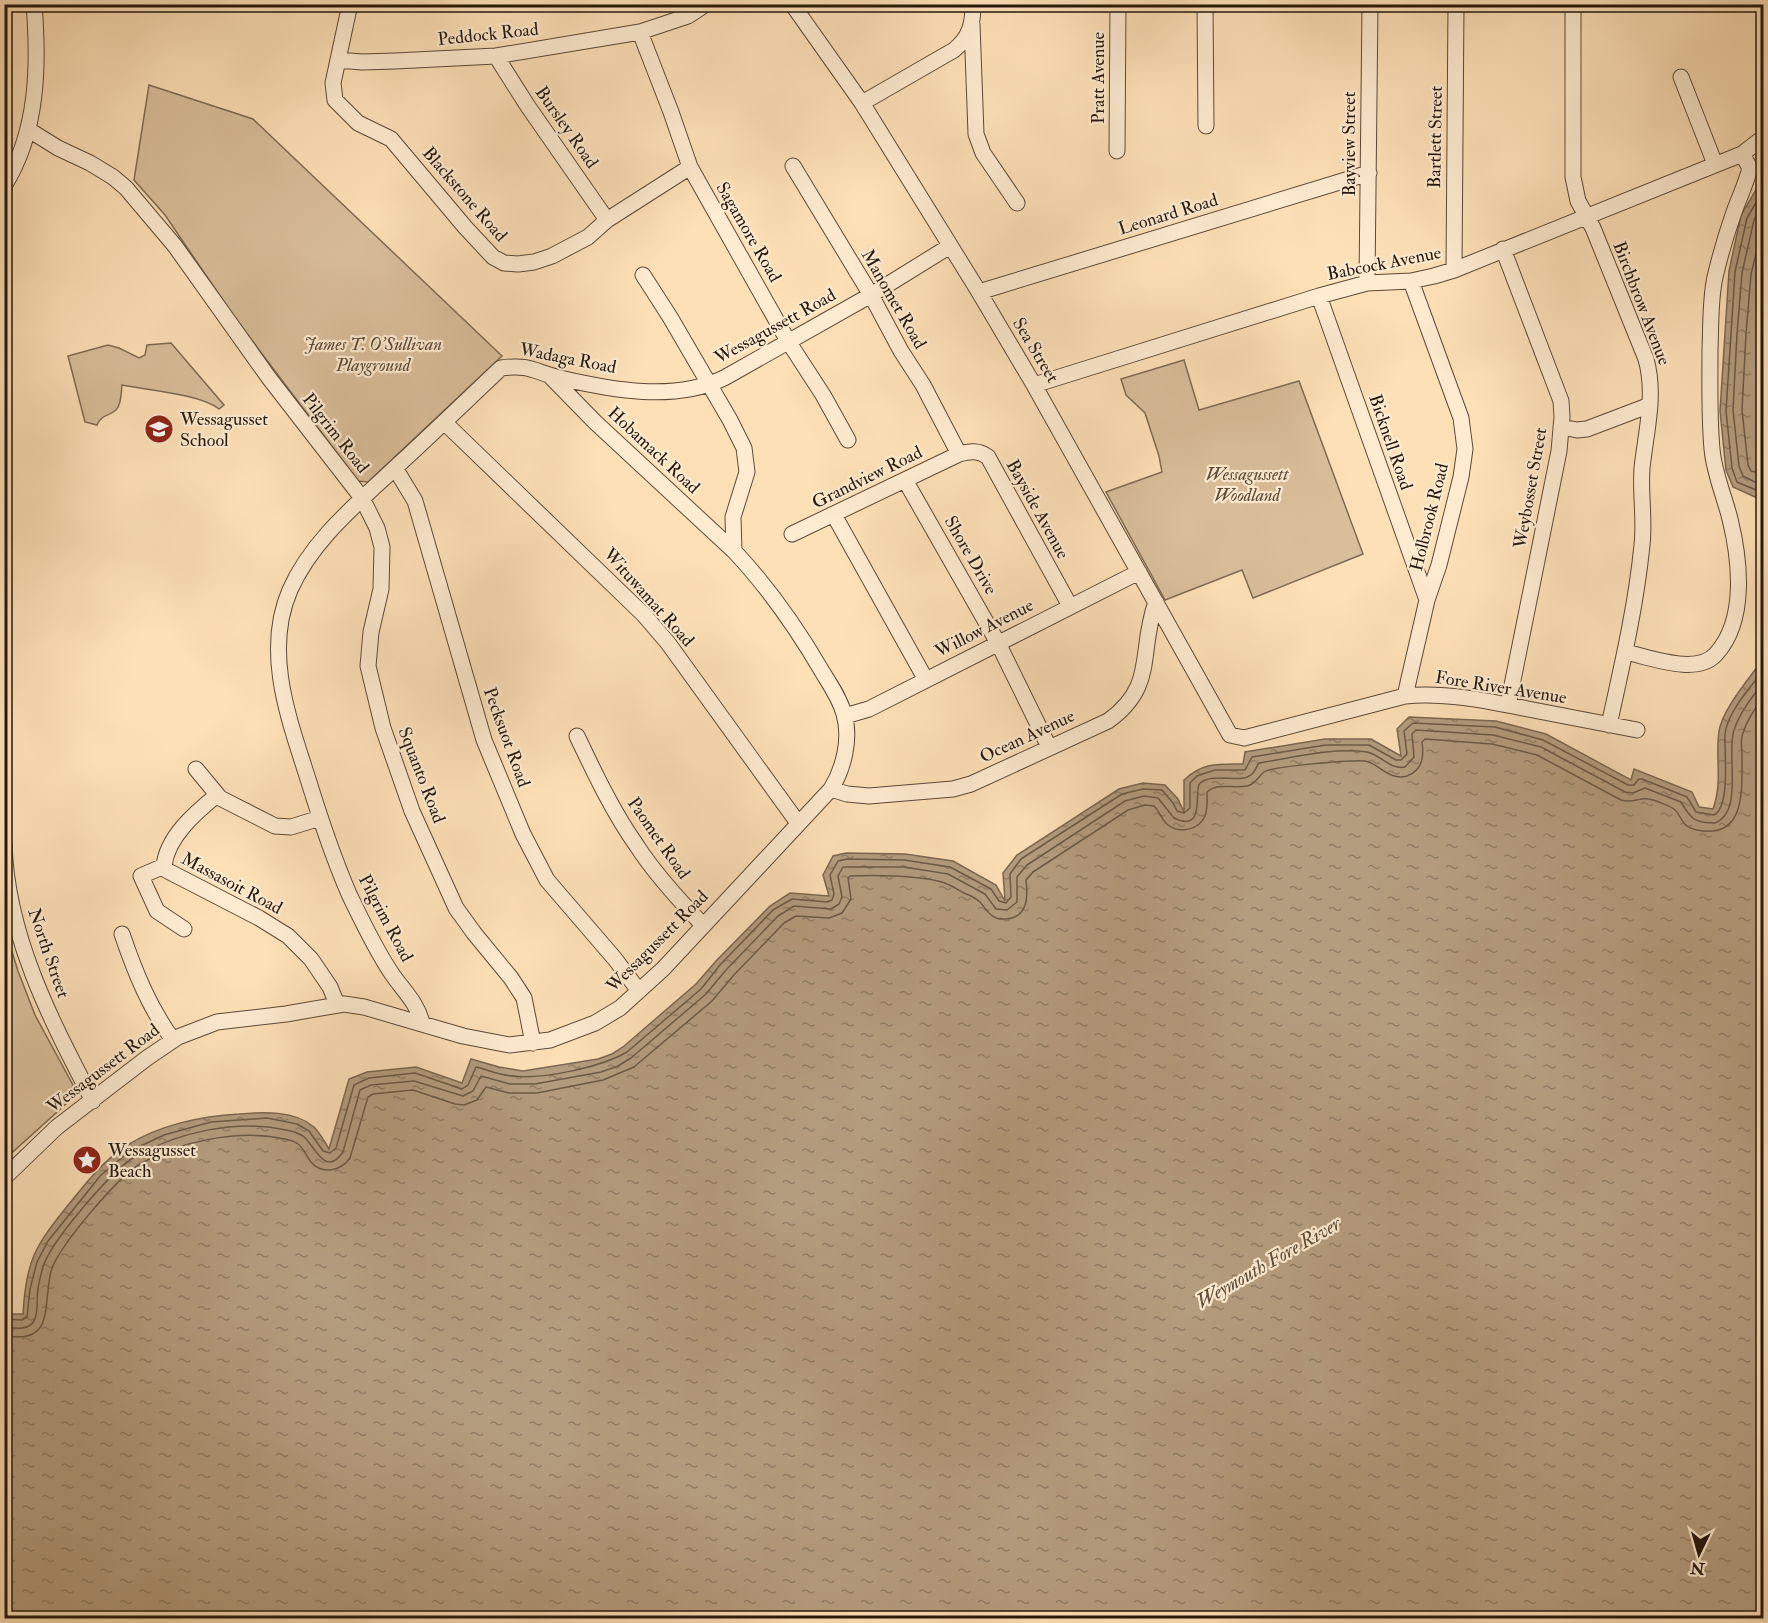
<svg xmlns="http://www.w3.org/2000/svg" width="1768" height="1623" font-family="'IM FELL Double Pica',serif">
	<defs>
		<pattern id="water-ripples" width="26" height="14" patternUnits="userSpaceOnUse" patternTransform="scale(1.5)"><rect width="26" height="14" fill="#b49c7e"/><path d="M2 4q2-2 4 0t4 0M15 11q2-2 4 0t4 0" fill="none" stroke="#927e66"/></pattern>
	</defs>
	<rect width="100%" height="100%" fill="#fee0b7"/>
	<filter id="stains"><feTurbulence type="fractalNoise" baseFrequency=".00333" numOctaves="4"/><feColorMatrix values="0 0 0 0 .2 0 0 0 0 .09 0 0 0 0 .02 0 0 0 .5 -.17"/></filter>
	<radialGradient id="worn" r=".72"><stop offset=".6" stop-color="#630" stop-opacity="0"/><stop offset="1" stop-color="#630" stop-opacity=".3"/></radialGradient>
	<!-- green -->
	<path fill="#d9be9a" stroke="#7f6b54" stroke-width="1.5" d="M 149,85 L 253,119 L 502,356 L 368,482 L 358,481 L 235,318 L 165,215 L 134,180 Z
		M 171,343 L 224,405 L 219,409 C 200,394 147,390 122,385 C 121,392 122,404 116,410 C 109,416 101,415 97,425 L 85,422 L 68,356 L 108,345 L 119,348 L 139,358 L 145,355 L 147,345 Z
		M 1184,360 L 1199,410 L 1299,381 L 1363,554 L 1253,598 L 1242,570 L 1165,600 L 1106,492 L 1162,472 L 1159,456 L 1145,413 L 1126,395 L 1121,379 Z
		M 5,929 L 18,971 L 35,1015 L 73,1085 L 67,1103 L 5,1159 Z"/>
	<!-- water -->
	<path fill="url(#water-ripples)" stroke="#7b6752" stroke-width="1.5" d="M 1763,178 L 1764,496 L 1755,497 L 1733,487 L 1726,470 L 1720,411 L 1729,271 L 1741,215 Z
		M 1763,659 L 1763,1618 L 5,1618 L 5,1314 L 23,1314 C 26,1260 35,1246 69,1204 C 86,1183 103,1161 126,1146 C 158,1125 202,1116 239,1114 C 262,1112 295,1110 314,1127 C 320,1133 325,1142 329,1149 L 349,1079 L 367,1072 L 416,1067 L 462,1083 L 471,1059 L 499,1067 L 523,1071 L 598,1059 L 612,1054 L 623,1047 L 696,984 L 716,961 L 770,906 L 790,893 L 829,896 L 823,875 L 833,856 L 846,853 L 905,854 L 953,861 L 996,885 L 1005,901 L 1003,873 L 1017,855 L 1119,789 L 1143,783 L 1165,785 L 1178,799 L 1184,812 L 1184,780 C 1203,762 1219,764 1243,764 L 1245,752 L 1325,739 L 1371,739 L 1401,756 L 1397,729 L 1409,717 L 1496,721 L 1546,734 L 1631,780 L 1634,769 L 1692,792 L 1699,807 L 1713,809 C 1723,782 1715,757 1719,731 C 1723,708 1750,678 1763,659 Z"/>
	<g fill="none" stroke-linecap="round" stroke-linejoin="round">
		<!-- shore -->
		<path stroke="#6c5a46" stroke-width="1.5" d="M 1764,189 L 1747,218 L 1735,272 L 1726,411 L 1732,468 L 1737,482 L 1756,490 L 1764,490
			M 1764,204 L 1754,220 L 1742,273 L 1737,334 L 1733,410 L 1739,466 L 1743,476 L 1757,483 L 1764,483
			M 1764,222 L 1751,274 L 1746,334 L 1742,410 L 1748,465 L 1751,471 L 1764,474
			M 4,1319 L 22,1320 L 27,1317 L 30,1289 L 37,1262 L 48,1241 L 101,1175 L 130,1151 L 164,1135 L 211,1122 L 267,1118 L 297,1124 L 309,1131 L 323,1151 L 330,1153 L 336,1148 L 354,1085 L 369,1078 L 415,1073 L 462,1089 L 468,1085 L 476,1067 C 488,1070 500,1075 512,1076 C 542,1080 601,1067 627,1052 L 701,989 L 720,965 L 773,910 L 792,899 L 827,902 L 832,900 L 834,894 L 830,875 L 838,861 L 847,859 L 904,860 L 950,867 L 991,889 L 999,901 L 1006,903 L 1011,897 L 1010,874 L 1021,859 L 1122,794 L 1143,789 L 1162,790 L 1173,803 L 1177,811 L 1184,813 L 1190,808 L 1190,783 L 1197,776 L 1215,770 L 1245,770 L 1252,757 L 1326,745 L 1369,745 L 1396,760 L 1401,760 L 1407,754 L 1404,731 L 1413,723 L 1495,727 L 1543,740 L 1628,785 L 1634,785 L 1639,779 L 1642,779 L 1687,797 L 1696,812 L 1714,815 C 1731,806 1724,752 1725,734 C 1727,713 1751,686 1764,670
			M 4,1327 C 14,1328 28,1331 34,1321 C 39,1312 36,1299 38,1289 C 39,1282 41,1274 43,1267 C 51,1241 112,1170 136,1156 C 179,1132 237,1119 286,1130 C 292,1131 298,1133 303,1136 C 314,1144 325,1179 343,1152 L 360,1090 L 371,1085 L 414,1081 L 463,1096 L 473,1091 L 481,1076 L 510,1084 L 535,1084 L 601,1072 L 618,1066 L 631,1058 L 706,994 L 726,970 L 778,916 L 794,906 L 831,909 L 839,904 L 842,897 L 838,876 L 843,867 L 904,867 L 948,874 L 985,894 L 996,909 L 1007,910 L 1017,902 L 1017,877 L 1027,865 L 1125,801 L 1144,796 L 1158,798 L 1174,818 C 1207,834 1193,789 1200,783 C 1215,772 1239,784 1251,775 C 1255,772 1256,767 1259,763 C 1292,758 1333,747 1367,752 C 1381,755 1390,770 1405,767 L 1414,757 L 1412,734 L 1416,730 L 1493,735 L 1541,747 L 1625,792 L 1633,793 L 1645,788 L 1681,802 C 1691,819 1694,823 1715,823 C 1744,812 1726,753 1734,730 C 1740,712 1752,697 1764,682
			M 4,1336 C 17,1337 30,1339 39,1329 C 49,1318 46,1284 52,1268 C 62,1243 117,1178 140,1164 C 179,1141 240,1129 285,1139 C 289,1140 294,1141 298,1144 C 304,1148 306,1156 311,1162 C 322,1175 341,1171 350,1158 L 368,1097 L 373,1094 L 413,1090 L 455,1104 L 464,1105 L 477,1100 L 486,1087 L 509,1093 L 537,1093 L 603,1080 L 634,1067 L 712,1001 L 733,976 L 784,923 L 796,916 L 829,918 L 842,913 L 851,899 L 848,878 L 850,876 C 873,875 926,875 947,884 C 953,886 958,890 964,893 C 969,895 976,898 980,902 C 988,911 991,920 1005,919 C 1028,918 1028,897 1026,880 L 1033,872 L 1128,810 L 1145,805 L 1154,806 C 1160,812 1162,820 1168,825 C 1180,834 1199,830 1205,816 C 1208,808 1207,800 1207,792 C 1218,782 1233,789 1247,786 C 1256,784 1257,778 1264,772 C 1272,766 1352,760 1365,761 C 1380,764 1389,781 1407,776 C 1423,770 1424,756 1422,742 L 1425,739 L 1492,744 L 1537,755 L 1621,800 C 1633,804 1640,797 1648,799 C 1655,800 1668,805 1674,809 C 1683,816 1679,826 1697,830 C 1746,840 1742,790 1742,756 C 1742,749 1740,740 1743,733 C 1747,719 1755,708 1764,697"/>
		<!-- minor casing -->
		<g stroke="#5b4a39" stroke-width="17">
			<path id="minor" d="M 350,4 L 333,83 L 335,100 L 358,123 L 391,139 L 465,227 L 493,257 L 504,263 L 518,264 L 534,262 L 552,256 L 588,237 L 607,220 L 690,167
				M 792,4 L 862,103 L 979,292 L 1034,385 L 1230,735 L 1244,738 L 1405,696 C 1446,692 1488,701 1528,709 C 1564,716 1600,723 1637,730
				M 1205,4 L 1206,126
				M 1573,4 L 1573,177 L 1578,201 L 1593,228 L 1646,359 C 1656,395 1646,431 1642,468 C 1640,493 1645,519 1642,545 C 1636,606 1622,666 1609,725
				M 972,24 L 976,134 L 983,153 L 1017,203
				M 640,32 L 671,112 L 690,167 L 788,341 L 823,395 L 848,440
				M 496,56 L 527,105 L 607,220
				M 338,60 L 362,62 L 395,61 L 496,56 L 640,32 L 688,16 L 706,4
				M 1681,77 L 1715,164
				M 862,103 L 954,50 C 970,37 973,24 973,4
				M 29,130 L 58,148 L 90,163 L 113,177 L 126,188 L 175,246 L 269,378 L 362,498 L 377,528 L 382,547 L 381,589 L 371,632 L 368,666 L 383,728 L 412,811 L 456,908 L 474,933 L 511,978 L 524,998 L 533,1043
				M 1117,151 L 1118,4
				M 793,166 L 871,295 L 901,351 L 923,385 L 959,454
				M 4,186 C 38,132 39,66 34,4
				M 1503,249 L 1561,401 L 1562,417 L 1559,451 L 1508,705
				M 1454,270 L 1456,4
				M 1367,283 L 1370,4
				M 979,292 L 1369,173
				M 1319,296 L 1427,600
				M 550,376 L 595,422 L 734,551
				M 1034,385 L 1319,296 L 1367,283 L 1411,281 L 1434,276 L 1454,270 L 1742,154 L 1764,137
				M 444,422 L 644,615 L 668,643 L 798,823
				M 1561,427 L 1577,430 L 1587,429 L 1650,405
				M 395,468 L 415,501 L 484,740 L 523,834 L 547,880 L 615,959 L 639,991
				M 905,480 L 998,643 L 1049,747
				M 834,515 L 926,680
				M 792,534 L 959,454 C 970,451 979,450 988,457 L 1070,606
				M 1625,652 C 1650,657 1697,676 1716,654 C 1747,620 1740,560 1730,519 C 1724,495 1714,473 1712,449 C 1709,416 1710,382 1710,349 C 1711,325 1710,300 1715,277 C 1720,256 1726,235 1733,215 C 1738,200 1746,184 1750,168 L 1742,154
				M 1405,696 L 1427,600 L 1439,565 L 1461,477 L 1465,449 L 1461,418 L 1411,281
				M 845,716 L 869,709 L 1139,572
				M 577,736 C 595,774 613,812 637,846 C 655,874 679,900 702,924
				M 196,769 L 220,798 L 275,826 L 291,827 L 320,818
				M 831,789 L 847,794 L 869,796 L 953,789 L 971,784 L 1108,721 C 1157,686 1138,652 1156,602
				M 4,844 C 7,937 51,1020 93,1101
				M 164,866 L 166,870 L 259,918 L 288,936 L 311,959 L 330,987 L 337,1004
				M 164,866 L 141,876 L 157,911 L 184,929
				M 164,866 C 167,837 195,813 217,795
				M 122,934 C 135,972 149,1007 173,1040
				M 422,1023 C 418,1004 403,990 392,974 C 375,949 362,921 349,894 C 333,857 320,818 308,779 C 289,719 263,652 290,590 C 312,540 357,504 396,467 C 431,435 466,401 501,368 C 531,364 534,372 560,378 C 612,390 674,402 724,378 L 871,295 L 950,246
				M 4,1178 L 57,1127 L 147,1058 L 178,1037 L 217,1022 L 286,1014 L 344,1004 L 364,1007 L 463,1036 L 509,1045 L 550,1040 L 595,1023 L 620,1008 L 663,969 L 831,789 C 844,768 851,738 844,714 C 840,699 831,686 823,673 C 798,630 768,587 734,551 L 733,517 L 747,472 L 744,448 L 730,420 L 670,317 L 643,275"/>
		</g>
		<!-- minor -->
		<use href="#minor" stroke="#feebd0" stroke-width="15"/>
	</g>
	<!-- icons -->
	<defs>
		<g id="school-disc" transform="scale(1.5)"><circle r="9.5" fill="#8f2418" stroke="#feebd0"/><path d="M0-5L7-2L0 1L-7-2ZM-4 1L0 2.5L4 1V4Q0 6-4 4Z" fill="#fff"/></g>
		<g id="sight-disc" transform="scale(1.5)"><circle r="9.5" fill="#8f2418" stroke="#feebd0"/><path d="M0-6L1.8-2.2L6-1.7L2.9 1.2L3.7 5.4L0 3.3L-3.7 5.4L-2.9 1.2L-6-1.7L-1.8-2.2Z" fill="#fff"/></g>
	</defs>
	<g fill-rule="evenodd">
		<use href="#school-disc" x="159" y="429"/>
		<use href="#sight-disc" x="87" y="1160"/>
	</g>
	<g text-anchor="middle" stroke-width="4.5" stroke-linejoin="round" paint-order="stroke">
		<!-- street labels -->
		<g font-size="18" fill="#25180f" stroke="#feebd0">
			<text transform="translate(488 34) rotate(-6)" y="6">Peddock Road</text>
			<text transform="translate(1098 78) rotate(-90)" y="6">Pratt Avenue</text>
			<text transform="translate(567 127) rotate(55)" y="6">Bursley Road</text>
			<text transform="translate(1435 137) rotate(-89)" y="6">Bartlett Street</text>
			<text transform="translate(1349 144) rotate(-90)" y="6">Bayview Street</text>
			<text transform="translate(465 194) rotate(49)" y="6">Blackstone Road</text>
			<text transform="translate(1168 214) rotate(-17)" y="6">Leonard Road</text>
			<text transform="translate(749 232) rotate(60)" y="6">Sagamore Road</text>
			<text transform="translate(1384 263) rotate(-11)" y="6">Babcock Avenue</text>
			<text transform="translate(894 299) rotate(60)" y="6">Manomet Road</text>
			<text transform="translate(1642 303) rotate(69)" y="6">Birchbrow Avenue</text>
			<text transform="translate(775 326) rotate(-29)" y="6">Wessagussett Road</text>
			<text transform="translate(1036 350) rotate(59)" y="6">Sea Street</text>
			<text transform="translate(568 358) rotate(11)" y="6">Wadaga Road</text>
			<text transform="translate(336 433) rotate(52)" y="6">Pilgrim Road</text>
			<text transform="translate(1391 442) rotate(71)" y="6">Bicknell Road</text>
			<text transform="translate(654 450) rotate(43)" y="6">Hobamack Road</text>
			<text transform="translate(867 477) rotate(-26)" y="6">Grandview Road</text>
			<text transform="translate(1530 488) rotate(-80)" y="6">Weybosset Street</text>
			<text transform="translate(1038 509) rotate(61)" y="6">Bayside Avenue</text>
			<text transform="translate(1429 517) rotate(-76)" y="6">Holbrook Road</text>
			<text transform="translate(971 555) rotate(60)" y="6">Shore Drive</text>
			<text transform="translate(649 597) rotate(48)" y="6">Wituwamat Road</text>
			<text transform="translate(984 628) rotate(-27)" y="6">Willow Avenue</text>
			<text transform="translate(1501 687) rotate(9)" y="6">Fore River Avenue</text>
			<text transform="translate(1027 736) rotate(-25)" y="6">Ocean Avenue</text>
			<text transform="translate(507 737) rotate(70)" y="6">Pecksuot Road</text>
			<text transform="translate(422 775) rotate(69)" y="6">Squanto Road</text>
			<text transform="translate(659 838) rotate(55)" y="6">Paomet Road</text>
			<text transform="translate(232 883) rotate(28)" y="6">Massasoit Road</text>
			<text transform="translate(386 918) rotate(62)" y="6">Pilgrim Road</text>
			<text transform="translate(657 941) rotate(-45)" y="6">Wessagussett Road</text>
			<text transform="translate(49 953) rotate(71)" y="6">North Street</text>
			<text transform="translate(103 1068) rotate(-37)" y="6">Wessagussett Road</text>
		</g>
		<!-- park labels -->
		<g font-size="18" font-style="italic" fill="#5b4a39" stroke="#feebd0">
			<text x="373" y="350">James T. O'Sullivan<tspan x="373" dy="21">Playground</tspan></text>
			<text x="1247" y="480">Wessagussett<tspan x="1247" dy="21">Woodland</tspan></text>
		</g>
		<!-- poi labels -->
		<g font-size="18" fill="#25180f" stroke="#feebd0" text-anchor="start">
			<text x="180" y="425">Wessagusset<tspan x="180" dy="21">School</tspan></text>
			<text x="108" y="1156">Wessagusset<tspan x="108" dy="21">Beach</tspan></text>
		</g>
		<!-- water labels -->
		<g font-size="20" font-style="italic" fill="#5e4d3b" stroke="#feebd0">
			<text transform="translate(1268 1262) rotate(-30)" y="7">Weymouth Fore River</text>
		</g>
	</g>
	<!-- margin -->
	<rect width="1768" height="1623" fill="none" stroke="#fee0b7" stroke-width="24"/>
	<rect x="6" y="6" width="1756" height="1611" fill="none" stroke="#25180f" stroke-width="3"/>
	<rect x="12" y="12" width="1744" height="1599" fill="none" stroke="#25180f" stroke-width="1.5"/>
	<!-- north arrow -->
	<g transform="translate(1699 1554) rotate(185)" stroke="#feebd0" stroke-width="4.5" paint-order="stroke">
	<path d="M0-4.5L10 22L0 15L-10 22Z" fill="#25180f"/>
	<text y="-9" font-size="16" font-weight="bold" text-anchor="middle" fill="#25180f">N</text>
	</g>
	<rect width="100%" height="100%" filter="url(#stains)"/>
	<rect width="100%" height="100%" fill="url(#worn)"/>
</svg>
